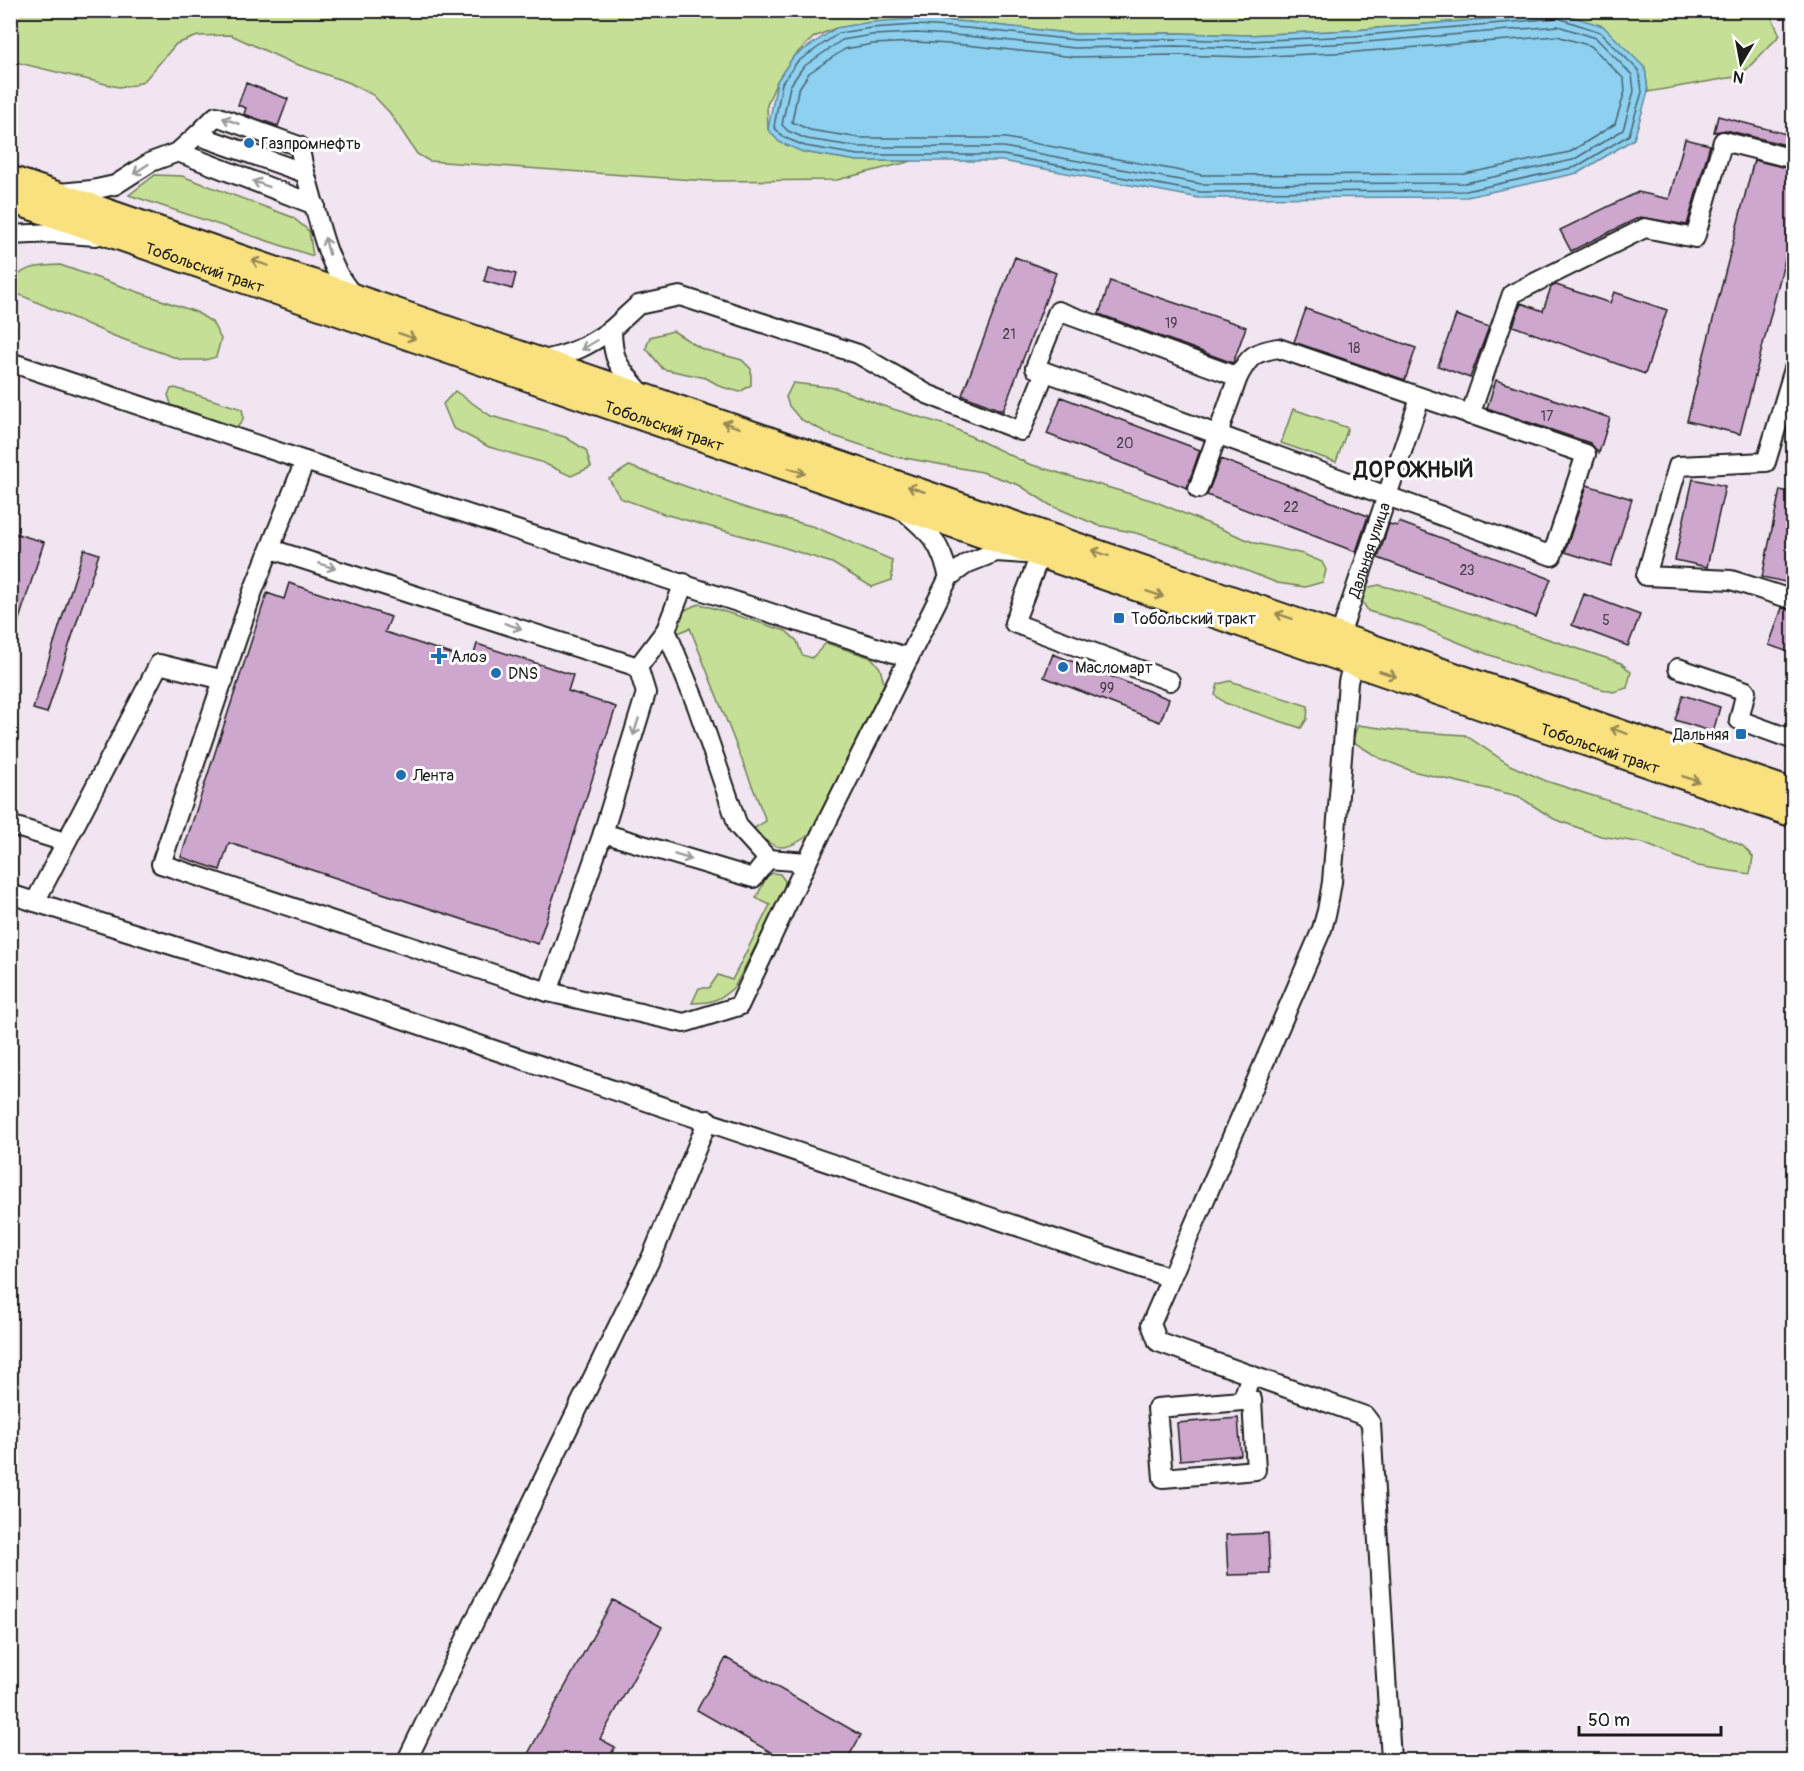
<svg xmlns="http://www.w3.org/2000/svg" width="1804" height="1771" font-family="Pangolin,sans-serif">
	<rect width="100%" height="100%" fill="#f0e5f1"/>
	<filter id="ink" filterUnits="userSpaceOnUse"><feTurbulence type="fractalNoise" baseFrequency=".0167" numOctaves="2"/><feDisplacementMap in="SourceGraphic" scale="12" xChannelSelector="R" yChannelSelector="G"/><feConvolveMatrix kernelMatrix="1 2 1 2 8 2 1 2 1" color-interpolation-filters="sRGB"/></filter>
	<g filter="url(#ink)">
		<!-- green -->
		<path fill="#c5df96" stroke="#707e59" stroke-width="1.5" d="M 11,10 L 1768,10 L 1780,35 L 1740,76 L 1648,92 L 1645,68 L 1628,52 L 1560,13 L 1354,30 L 1248,35 L 1175,33 L 1075,34 L 968,22 L 916,19 L 836,28 L 814,37 L 793,57 L 777,81 L 767,105 L 768,129 L 803,152 L 858,161 L 912,161 L 837,180 L 708,181 L 429,161 L 417,154 L 390,113 L 373,95 L 350,83 L 290,62 L 231,35 L 198,36 L 176,44 L 145,80 L 135,85 L 118,87 L 11,61 Z
			M 155,175 L 182,176 L 292,217 L 309,231 L 313,256 L 129,195 Z
			M 60,265 L 196,312 L 212,322 L 221,339 L 216,357 L 205,360 L 182,360 L 114,336 L 18,294 L 14,288 C 14,265 44,266 60,265 Z
			M 673,331 L 702,349 L 742,360 L 751,369 L 751,385 L 740,392 L 722,387 L 706,378 L 663,369 L 646,348 L 650,337 Z
			M 793,383 L 836,388 L 883,406 L 949,426 L 1029,464 L 1154,501 L 1255,543 L 1303,554 L 1322,562 L 1326,570 L 1323,582 L 1305,587 L 1277,583 L 1225,562 L 1136,533 L 1097,525 L 1050,505 L 1019,485 L 982,472 L 894,456 L 831,435 L 800,419 L 789,406 L 786,397 Z
			M 175,388 L 242,409 C 244,417 244,421 237,427 C 214,425 192,416 172,407 L 168,395 L 171,389 Z
			M 455,391 L 491,416 L 565,437 L 586,450 L 591,467 L 571,476 L 541,462 L 489,447 L 453,428 L 443,404 Z
			M 1293,409 L 1348,428 L 1336,462 L 1281,443 Z
			M 629,466 L 749,509 L 815,527 L 892,560 L 892,580 L 872,587 L 832,563 L 776,545 L 664,514 L 620,498 L 609,479 Z
			M 1379,585 L 1403,591 L 1621,663 L 1631,672 L 1627,688 L 1613,692 L 1539,672 L 1487,654 L 1416,625 L 1368,611 L 1361,599 L 1365,588 Z
			M 700,604 L 786,631 L 797,641 L 802,655 L 812,658 L 826,643 L 872,658 L 880,668 L 884,684 L 810,834 C 785,853 774,851 753,829 L 766,821 L 690,628 L 676,634 C 676,615 682,609 700,604 Z
			M 1230,681 L 1308,706 L 1307,719 L 1301,728 L 1225,703 L 1215,695 L 1218,684 Z
			M 1358,725 L 1402,731 L 1465,735 L 1510,765 L 1546,781 L 1669,820 L 1706,829 L 1743,846 L 1753,857 L 1750,874 L 1698,866 L 1643,843 L 1601,836 L 1554,819 L 1518,796 L 1412,771 L 1379,758 L 1352,741 Z
			M 773,873 L 780,874 L 785,881 L 784,891 L 735,986 C 721,1000 711,1003 692,1003 L 699,988 L 709,988 L 718,975 L 732,980 L 770,905 L 756,898 L 767,876 Z"/>
		<!-- water -->
		<path fill="#8dd0ef" stroke="#60889b" stroke-width="1.5" d="M 1560,13 L 1603,26 L 1645,68 L 1648,92 L 1634,139 L 1578,173 L 1467,197 L 1199,198 L 1002,161 L 858,161 L 803,152 L 779,142 L 768,129 L 777,81 L 793,57 L 836,28 L 871,22 L 916,19 L 968,22 L 1075,34 L 1175,33 L 1249,35 L 1354,30 Z"/>
		<g fill="none" stroke-linecap="round" stroke-linejoin="round">
			<!-- shore -->
			<path stroke="#496470" stroke-width="1.5" d="M 1558,18 L 1600,32 L 1639,71 L 1642,92 L 1629,135 L 1576,167 L 1466,191 L 1200,192 L 1003,155 L 858,155 L 805,146 L 783,137 L 774,127 L 782,83 L 797,62 L 839,33 L 871,28 L 916,25 L 967,28 L 1075,40 L 1175,39 L 1249,41 L 1354,36 Z
				M 1558,26 L 1596,38 L 1632,75 L 1634,91 L 1623,130 L 1573,160 L 1465,183 L 1201,184 L 1004,147 L 859,147 L 807,139 L 788,131 L 782,125 L 790,86 L 803,67 L 842,40 L 872,35 L 916,33 L 967,36 L 1074,48 L 1175,46 L 1249,48 L 1355,43 Z
				M 1557,36 L 1591,46 L 1624,79 L 1625,91 L 1615,124 L 1570,152 L 1464,174 L 1202,175 L 1006,138 L 860,138 L 810,130 L 792,122 L 798,90 L 809,73 L 845,49 L 873,44 L 916,42 L 966,45 L 1074,57 L 1175,55 L 1249,57 L 1355,52 Z"/>
			<!-- stream -->
			<path stroke="#60889b" stroke-width="6" d="M 1792,10 L 1794,12"/>
		</g>
		<!-- building -->
		<path fill="#cea7cf" stroke="#1c1c1c" stroke-width="1.5" d="M 246,83 L 288,99 L 278,126 L 244,114 L 246,108 L 238,105 Z
			M 1718,116 L 1794,136 L 1794,147 L 1726,130 L 1714,132 Z
			M 1685,139 L 1710,145 L 1687,225 L 1640,217 L 1571,251 L 1560,230 L 1638,192 L 1669,199 Z
			M 1754,160 L 1794,170 L 1794,224 L 1740,434 L 1687,421 Z
			M 1015,257 L 1056,273 L 1003,411 L 962,395 Z
			M 488,266 L 516,274 L 512,289 L 484,281 Z
			M 1110,281 L 1246,327 L 1233,363 L 1099,314 Z
			M 1556,285 L 1610,303 L 1614,292 L 1667,310 L 1645,374 L 1513,326 L 1521,303 L 1543,311 L 1551,287 Z
			M 1306,309 L 1416,348 L 1405,380 L 1294,342 Z
			M 1456,315 L 1489,327 L 1470,378 L 1438,366 Z
			M 1496,380 L 1610,418 L 1599,453 L 1590,443 L 1487,408 Z
			M 1061,397 L 1200,450 L 1187,488 L 1047,434 Z
			M 1221,459 L 1368,516 L 1356,552 L 1207,495 Z
			M 1693,479 L 1725,486 L 1707,567 L 1675,560 Z
			M 1587,485 L 1632,499 L 1611,566 L 1565,552 Z
			M 1780,490 L 1794,493 L 1794,588 L 1789,587 L 1790,583 L 1762,577 Z
			M 1399,522 L 1551,579 L 1536,617 L 1378,558 L 1389,524 L 1397,526 Z
			M 10,532 L 44,542 L 14,635 L 10,635 Z
			M 84,549 L 99,554 L 47,713 L 33,709 Z
			M 289,583 L 391,617 L 385,632 L 472,661 L 477,644 L 573,675 L 568,691 L 616,707 L 538,944 L 229,843 L 220,870 L 181,857 L 267,593 L 284,599 Z
			M 1584,594 L 1640,615 L 1628,646 L 1572,625 Z
			M 1782,608 L 1794,611 L 1794,654 L 1769,645 Z
			M 1053,654 L 1169,699 L 1160,722 L 1044,677 Z
			M 1683,695 L 1720,707 L 1713,732 L 1675,720 Z
			M 1238,1418 L 1241,1455 L 1180,1460 L 1177,1423 Z
			M 1268,1533 L 1270,1574 L 1228,1575 L 1226,1535 Z
			M 613,1600 L 662,1627 L 600,1739 L 615,1747 L 607,1761 L 524,1761 Z
			M 726,1658 L 861,1735 L 846,1761 L 786,1761 L 697,1710 Z"/>
		<g fill="none" stroke-linecap="round" stroke-linejoin="round">
			<!-- minor casing -->
			<g stroke="#1c1c1c" stroke-width="22">
				<g id="minor">
					<path d="M 197,135 L 216,116 L 299,146 L 305,173"/>
					<path d="M 178,152 L 315,205"/>
					<path d="M 59,193 L 92,190 L 115,185 L 151,162 L 178,152 L 197,135 L 305,173 C 318,212 325,269 355,296"/>
					<path d="M 10,235 L 54,233 L 96,236"/>
					<path d="M 1058,311 L 1238,377 C 1249,356 1254,352 1278,348 L 1586,454 L 1552,556 L 1035,368 Z"/>
					<path d="M 612,329 L 638,305 L 680,296 L 858,354 L 927,394 L 1021,431 L 1045,372"/>
					<path d="M 543,360 C 572,354 588,346 612,329 C 612,363 621,369 641,393"/>
					<path d="M 10,362 L 305,461"/>
					<path d="M 1794,369 L 1766,462 L 1678,466 L 1646,576 L 1731,580 L 1794,600"/>
					<path d="M 1470,415 L 1512,294 L 1645,228 L 1695,238 L 1723,141 L 1794,159"/>
					<path d="M 1198,489 L 1238,377"/>
					<path d="M 904,511 C 932,535 940,542 949,577"/>
					<path d="M 271,549 L 638,667 L 646,693 L 603,833 L 753,878 L 768,859 L 807,862"/>
					<path d="M 684,583 L 666,630 L 697,706 L 738,826 L 768,859"/>
					<path id="s1" d="M 1340,635 L 1420,398"/>
					<path d="M 909,658 L 305,461 L 253,591 L 161,864 L 548,992 L 684,1023 L 739,1006 L 807,862 L 949,577 L 968,563 L 996,552 L 1040,555 L 1014,623 L 1170,681"/>
					<path d="M 1353,662 L 1348,682 L 1332,882 L 1327,911 L 1322,929 L 1151,1324 L 1158,1342 L 1365,1416 L 1371,1424 L 1391,1760"/>
					<path d="M 638,667 L 666,630"/>
					<path d="M 1678,668 L 1746,691 L 1739,720 L 1794,740"/>
					<path d="M 10,825 L 65,842"/>
					<path d="M 10,894 L 35,902 L 159,664 L 224,680"/>
					<path d="M 35,902 L 346,1000 L 1171,1278"/>
					<path d="M 548,992 L 603,833"/>
					<path d="M 1242,1401 L 1252,1400 L 1256,1470 L 1163,1478 L 1157,1408 L 1242,1401 L 1251,1375"/>
					<path d="M 407,1760 L 652,1256 L 708,1120"/>
				</g>
			</g>
			<!-- major casing -->
			<g stroke="#1c1c1c" stroke-width="28">
				<g id="major">
					<path d="M 10,178 L 1794,792"/>
					<path id="s2" d="M 10,200 L 1794,815"/>
				</g>
			</g>
			<!-- minor -->
			<use href="#minor" stroke="#fff" stroke-width="18"/>
			<!-- major -->
			<use href="#major" stroke="#fae180" stroke-width="24"/>
		</g>
		<!-- one-way arrows -->
		<defs><path id="oneway-shaft" d="M-6 0H5M1.5-3L5.5 0L1.5 3" fill="none" stroke-width="1.6" stroke-linecap="round" stroke-linejoin="round" transform="scale(1.5)"/></defs>
		<g stroke="#999">
			<use href="#oneway-shaft" transform="translate(231 121) rotate(-160)"/>
			<use href="#oneway-shaft" transform="translate(141 169) rotate(147)"/>
			<use href="#oneway-shaft" transform="translate(261 184) rotate(-159)"/>
			<use href="#oneway-shaft" transform="translate(327 246) rotate(-105)"/>
			<use href="#oneway-shaft" transform="translate(589 345) rotate(149)"/>
			<use href="#oneway-shaft" transform="translate(327 566) rotate(18)"/>
			<use href="#oneway-shaft" transform="translate(513 626) rotate(18)"/>
			<use href="#oneway-shaft" transform="translate(636 727) rotate(107)"/>
			<use href="#oneway-shaft" transform="translate(683 857) rotate(17)"/>
		</g>
		<g stroke="#968853">
			<use href="#oneway-shaft" transform="translate(260 263) rotate(-161)"/>
			<use href="#oneway-shaft" transform="translate(407 336) rotate(19)"/>
			<use href="#oneway-shaft" transform="translate(731 425) rotate(-161)"/>
			<use href="#oneway-shaft" transform="translate(797 471) rotate(19)"/>
			<use href="#oneway-shaft" transform="translate(916 489) rotate(-161)"/>
			<use href="#oneway-shaft" transform="translate(1100 553) rotate(-161)"/>
			<use href="#oneway-shaft" transform="translate(1155 594) rotate(19)"/>
			<use href="#oneway-shaft" transform="translate(1284 616) rotate(-162)"/>
			<use href="#oneway-shaft" transform="translate(1388 674) rotate(19)"/>
			<use href="#oneway-shaft" transform="translate(1619 731) rotate(-161)"/>
			<use href="#oneway-shaft" transform="translate(1691 779) rotate(19)"/>
		</g>
	</g>
	<!-- markers -->
	<g fill="#1f6fb2" stroke="#fff" stroke-width="2">
		<circle cx="249" cy="143" r="6"/>
		<rect x="1113" y="612" width="12" height="12" rx="3"/>
		<path d="M436 647h6v6h6v6h-6v6h-6v-6h-6v-6h6z"/>
		<circle cx="1063" cy="667" r="6"/>
		<circle cx="496" cy="673" r="6"/>
		<rect x="1735" y="728" width="12" height="12" rx="3"/>
		<circle cx="401" cy="775" r="6"/>
	</g>
	<g text-anchor="middle" stroke-width="6" stroke-linejoin="round" paint-order="stroke">
		<!-- number labels -->
		<g font-size="14" fill="#483f49">
			<text x="1171" y="328">19</text>
			<text x="1009" y="339">21</text>
			<text x="1354" y="353">18</text>
			<text x="1547" y="421">17</text>
			<text x="1125" y="448">20</text>
			<text x="1291" y="512">22</text>
			<text x="1467" y="575">23</text>
			<text x="1606" y="625">5</text>
			<text x="1107" y="693">99</text>
		</g>
		<!-- poi labels -->
		<g font-size="16" fill="#1c1c1c" stroke="#fff" text-anchor="start">
			<text x="261" y="149">Газпромнефть</text>
			<text x="1131" y="624">Тобольский тракт</text>
			<text x="451" y="662">Алоэ</text>
			<text x="1075" y="673">Масломарт</text>
			<text x="508" y="679">DNS</text>
			<text x="1729" y="740" text-anchor="end">Дальняя</text>
			<text x="413" y="781">Лента</text>
		</g>
		<!-- street labels -->
		<g font-size="16" fill="#1c1c1c" stroke="#fff">
			<text dy="6" stroke="none"><textPath href="#s2" startOffset="206">Тобольский тракт</textPath></text>
			<text dy="6" stroke="none"><textPath href="#s2" startOffset="692">Тобольский тракт</textPath></text>
			<text dy="6" stroke="none"><textPath href="#s1" startOffset="90">Дальняя улица</textPath></text>
			<text dy="6" stroke="none"><textPath href="#s2" startOffset="1682">Тобольский тракт</textPath></text>
		</g>
		<!-- district labels -->
		<g font-size="22" font-weight="bold" letter-spacing="1.5" fill="#1c1c1c" stroke="#fff">
			<text x="1414" y="477">ДОРОЖНЫЙ</text>
		</g>
	</g>
	<!-- margin -->
	<rect width="1804" height="1771" fill="none" stroke="#fff" stroke-width="36"/>
	<rect x="18" y="18" width="1768" height="1735" fill="none" stroke="#1c1c1c" stroke-width="2" filter="url(#ink)"/>
	<!-- north arrow -->
	<g transform="translate(1741 63) rotate(190)" stroke="#ffffff" stroke-width="4.5" paint-order="stroke">
	<path d="M0-4.5L10 22L0 15L-10 22Z" fill="#1c1c1c"/>
	<text y="-9" font-size="16" font-weight="bold" text-anchor="middle" fill="#1c1c1c">N</text>
	</g>
	<!-- scale -->
	<path d="M1579 1726v9h142v-9" fill="none" stroke="#1c1c1c" stroke-width="3"/>
	<text x="1588" y="1726" font-size="18" fill="#1c1c1c" stroke="#ffffff" stroke-width="4.5" paint-order="stroke">50 m</text>
</svg>
